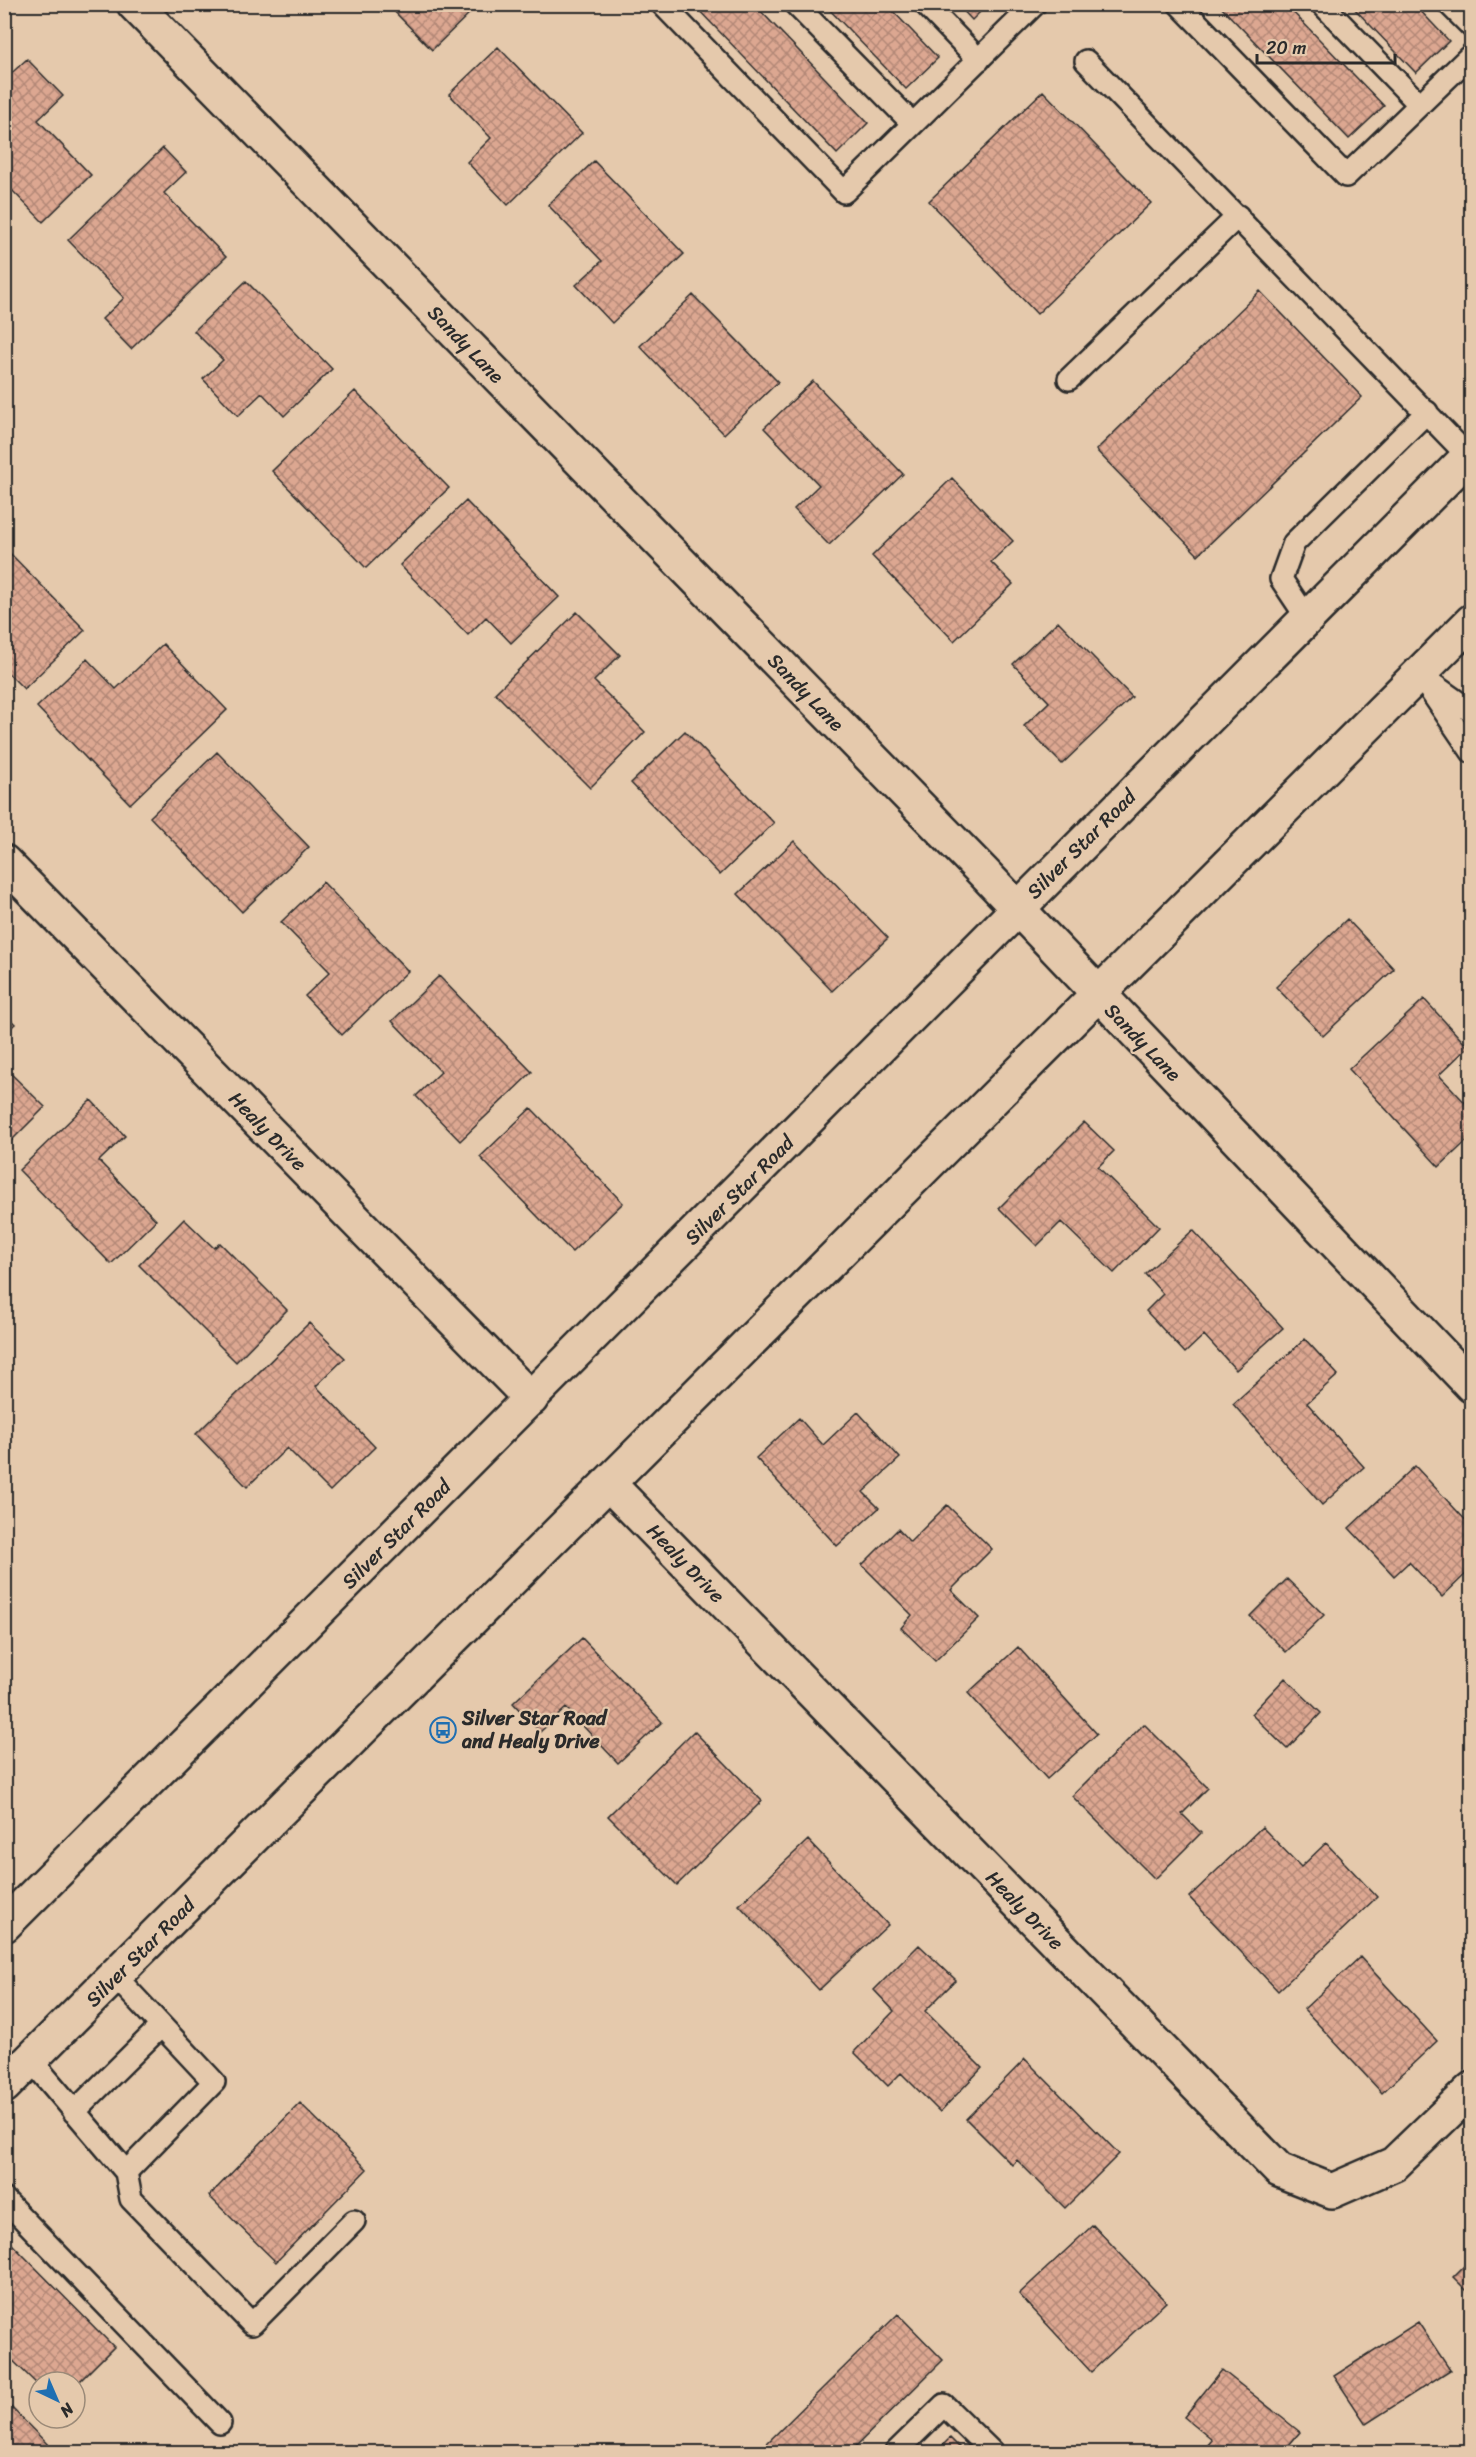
<svg xmlns="http://www.w3.org/2000/svg" width="1476" height="2457" font-family="Sriracha,sans-serif">
	<defs>
		<pattern id="building-cross-hatch" width="8" height="8" patternUnits="userSpaceOnUse" patternTransform="scale(1.5)"><rect width="8" height="8" fill="#dca791"/><path d="M0 0l8 8M0 8l8-8" fill="none" stroke="#b38877"/></pattern>
	</defs>
	<rect width="100%" height="100%" fill="#e5c9ac"/>
	<filter id="ink" filterUnits="userSpaceOnUse"><feTurbulence type="fractalNoise" baseFrequency=".0167" numOctaves="2"/><feDisplacementMap in="SourceGraphic" scale="12" xChannelSelector="R" yChannelSelector="G"/><feConvolveMatrix kernelMatrix="1 2 1 2 8 2 1 2 1" color-interpolation-filters="sRGB"/></filter>
	<g filter="url(#ink)">
		<!-- building -->
		<path fill="url(#building-cross-hatch)" stroke="#2b2b2b" stroke-width="1.5" d="M 387,4 L 479,4 L 432,50 Z
			M 693,4 L 754,4 L 868,123 L 837,154 Z
			M 824,4 L 886,4 L 938,58 L 906,89 Z
			M 957,4 L 988,4 L 972,20 Z
			M 1218,4 L 1285,4 L 1384,106 L 1349,139 Z
			M 1350,4 L 1414,4 L 1449,41 L 1416,73 Z
			M 498,47 L 582,133 L 508,205 L 467,162 L 491,138 L 449,94 Z
			M 27,59 L 63,96 L 38,120 L 91,175 L 43,222 L 4,182 L 4,80 Z
			M 1043,91 L 1151,203 L 1037,314 L 929,201 Z
			M 163,148 L 186,172 L 164,193 L 226,257 L 131,349 L 102,319 L 124,298 L 68,240 Z
			M 594,161 L 684,254 L 612,323 L 576,285 L 602,261 L 548,205 Z
			M 246,281 L 332,369 L 284,416 L 262,393 L 238,416 L 203,379 L 223,360 L 194,331 Z
			M 1260,291 L 1362,397 L 1198,555 L 1096,450 Z
			M 693,295 L 778,382 L 724,434 L 640,346 Z
			M 813,381 L 903,474 L 829,545 L 794,509 L 819,485 L 764,428 Z
			M 355,391 L 449,488 L 366,568 L 272,471 Z
			M 952,478 L 1013,541 L 991,562 L 1013,584 L 954,641 L 872,556 Z
			M 466,501 L 559,597 L 511,643 L 486,617 L 468,635 L 400,565 Z
			M 4,547 L 85,630 L 24,689 L 4,669 Z
			M 577,612 L 620,655 L 594,681 L 645,732 L 590,788 L 495,693 Z
			M 1058,621 L 1132,697 L 1062,764 L 1024,726 L 1049,702 L 1013,664 Z
			M 163,644 L 227,710 L 130,804 L 37,707 L 87,659 L 116,689 Z
			M 685,731 L 774,823 L 720,875 L 631,783 Z
			M 217,752 L 309,847 L 242,912 L 150,817 Z
			M 794,841 L 888,938 L 832,991 L 738,894 Z
			M 323,882 L 408,971 L 342,1035 L 305,996 L 330,972 L 281,922 Z
			M 1347,919 L 1394,969 L 1323,1036 L 1276,987 Z
			M 439,976 L 532,1072 L 460,1141 L 416,1096 L 441,1072 L 392,1021 Z
			M 1424,999 L 1468,1047 L 1439,1075 L 1472,1110 L 1472,1136 L 1439,1167 L 1349,1069 Z
			M 4,1013 L 15,1024 L 4,1034 Z
			M 4,1067 L 45,1107 L 4,1148 Z
			M 91,1100 L 125,1136 L 99,1161 L 156,1220 L 111,1264 L 19,1170 Z
			M 531,1108 L 623,1203 L 572,1252 L 480,1157 Z
			M 1084,1122 L 1114,1151 L 1098,1167 L 1159,1227 L 1114,1273 L 1061,1222 L 1037,1246 L 999,1208 Z
			M 184,1219 L 214,1248 L 220,1243 L 287,1310 L 236,1362 L 139,1265 Z
			M 1193,1230 L 1283,1328 L 1236,1370 L 1204,1335 L 1185,1353 L 1146,1311 L 1163,1294 L 1145,1274 Z
			M 309,1323 L 345,1358 L 316,1386 L 375,1447 L 330,1491 L 287,1448 L 247,1487 L 196,1434 Z
			M 1305,1339 L 1338,1375 L 1307,1403 L 1364,1467 L 1322,1505 L 1233,1404 Z
			M 858,1412 L 900,1458 L 863,1492 L 879,1508 L 837,1546 L 756,1458 L 799,1418 L 823,1445 Z
			M 1415,1466 L 1472,1527 L 1472,1568 L 1442,1597 L 1409,1562 L 1394,1576 L 1349,1528 Z
			M 947,1505 L 992,1549 L 951,1590 L 979,1618 L 935,1661 L 901,1628 L 912,1615 L 862,1565 L 898,1529 L 910,1542 Z
			M 1287,1579 L 1324,1615 L 1286,1652 L 1250,1616 Z
			M 582,1638 L 662,1722 L 618,1763 L 566,1708 L 540,1732 L 513,1703 Z
			M 1018,1647 L 1097,1734 L 1047,1779 L 968,1693 Z
			M 1285,1678 L 1321,1713 L 1287,1749 L 1251,1714 Z
			M 1144,1724 L 1208,1788 L 1182,1814 L 1201,1833 L 1155,1879 L 1072,1796 Z
			M 694,1731 L 762,1801 L 677,1885 L 608,1816 Z
			M 1262,1827 L 1301,1867 L 1326,1843 L 1377,1897 L 1278,1991 L 1189,1897 Z
			M 808,1840 L 888,1925 L 819,1990 L 739,1905 Z
			M 919,1945 L 956,1980 L 925,2011 L 982,2068 L 940,2112 L 901,2073 L 888,2086 L 854,2052 L 894,2011 L 874,1990 Z
			M 1360,1957 L 1437,2041 L 1382,2093 L 1304,2009 Z
			M 1025,2059 L 1119,2154 L 1065,2208 L 1017,2160 L 1012,2165 L 966,2119 Z
			M 300,2103 L 367,2169 L 276,2262 L 209,2196 Z
			M 1093,2225 L 1166,2302 L 1091,2372 L 1019,2294 Z
			M 11,2243 L 114,2347 L 75,2386 L 75,2382 L 39,2382 L 39,2386 L 4,2352 L 4,2250 Z
			M 1472,2258 L 1472,2296 L 1453,2277 Z
			M 898,2314 L 943,2360 L 850,2452 L 758,2452 Z
			M 1418,2322 L 1450,2370 L 1366,2424 L 1334,2376 Z
			M 1222,2370 L 1300,2432 L 1283,2452 L 1202,2452 L 1212,2440 L 1184,2417 Z
			M 4,2400 L 55,2452 L 4,2452 Z
			M 950,2438 L 964,2452 L 936,2452 Z"/>
		<g fill="none" stroke-linecap="round" stroke-linejoin="round">
			<!-- lane casing -->
			<g stroke="#2b2b2b" stroke-width="26">
				<path id="lane" d="M 662,4 L 844,192 L 1035,4
					M 795,4 L 913,124
					M 925,4 L 979,60
					M 1179,4 L 1346,176 L 1472,54
					M 1322,4 L 1419,104
					M 1449,4 L 1472,27
					M 1086,61 L 1468,456
					M 1069,379 L 1238,216
					M 1307,618 L 1281,579 L 1294,543 L 1427,412
					M 1419,674 L 1472,752
					M 1431,683 L 1472,712
					M 115,1976 L 214,2082 L 126,2172
					M 31,2060 L 126,2172 L 131,2199 L 252,2324 L 354,2221
					M 74,2112 L 160,2027
					M 4,2199 L 220,2423
					M 896,2452 L 944,2405 L 992,2452"/>
			</g>
			<!-- street casing -->
			<g stroke="#2b2b2b" stroke-width="38">
				<path id="street" d="M 134,4 L 983,872 L 1472,1386
					M 4,862 L 531,1399
					M 609,1484 L 1279,2170 L 1332,2191 L 1394,2164 L 1472,2089"/>
			</g>
			<!-- secondary casing -->
			<g stroke="#2b2b2b" stroke-width="38">
				<path id="secondary" d="M 4,1925 C 495,1436 982,943 1472,453
					M 4,2086 L 1472,621"/>
			</g>
			<!-- lane -->
			<use href="#lane" stroke="#e5c9ac" stroke-width="21"/>
			<!-- street -->
			<use href="#street" stroke="#e5c9ac" stroke-width="33"/>
			<!-- secondary -->
			<use href="#secondary" stroke="#e5c9ac" stroke-width="33"/>
		</g>
	</g>
	<!-- icons -->
	<defs>
		<g id="bus-ring" transform="scale(1.35)"><circle r="9.5" fill="#e5c9ac" stroke="#1f6fb2" stroke-width="1.5"/><path d="M-5-6H5V4H4V6H2V4H-2V6H-4V4H-5ZM-3.5-4V0h7V-4ZM-3.5 1.2v1.5H-2V1.2ZM2 1.2v1.5H3.5V1.2Z" fill="#1f6fb2"/></g>
	</defs>
	<g fill-rule="evenodd">
		<use href="#bus-ring" x="443" y="1730"/>
	</g>
	<g text-anchor="middle" stroke-width="4.5" stroke-linejoin="round" paint-order="stroke">
		<!-- street labels -->
		<g font-size="20" fill="#2b2b2b" stroke="#e5c9ac">
			<text transform="translate(466 344) rotate(46)" y="7">Sandy Lane</text>
			<text transform="translate(806 692) rotate(46)" y="7">Sandy Lane</text>
			<text transform="translate(1081 844) rotate(-45)" y="7">Silver Star Road</text>
			<text transform="translate(1143 1042) rotate(46)" y="7">Sandy Lane</text>
			<text transform="translate(268 1131) rotate(46)" y="7">Healy Drive</text>
			<text transform="translate(739 1190) rotate(-45)" y="7">Silver Star Road</text>
			<text transform="translate(396 1534) rotate(-45)" y="7">Silver Star Road</text>
			<text transform="translate(686 1563) rotate(46)" y="7">Healy Drive</text>
			<text transform="translate(1025 1910) rotate(46)" y="7">Healy Drive</text>
			<text transform="translate(140 1952) rotate(-45)" y="7">Silver Star Road</text>
		</g>
		<!-- poi labels -->
		<g font-size="20" font-weight="bold" fill="#2b2b2b" stroke="#e5c9ac" text-anchor="start">
			<text x="462" y="1725">Silver Star Road<tspan x="462" dy="23">and Healy Drive</tspan></text>
		</g>
	</g>
	<!-- margin -->
	<rect width="1476" height="2457" fill="none" stroke="#e5c9ac" stroke-width="24"/>
	<rect x="12" y="12" width="1452" height="2433" fill="none" stroke="#2b2b2b" stroke-width="2" filter="url(#ink)"/>
	<!-- north arrow -->
	<g transform="translate(57 2400) rotate(136)"><circle r="28" fill="#e5c9ac" stroke="#9b8a78" stroke-width="1.5"/>
	<path d="M0-4.5L10 22L0 15L-10 22Z" fill="#1f6fb2"/>
	<text y="-9" font-size="16" font-weight="bold" text-anchor="middle" fill="#2b2b2b">N</text>
	</g>
	<!-- scale -->
	<path d="M1257 54v9h138v-9" fill="none" stroke="#2b2b2b" stroke-width="3"/>
	<text x="1266" y="54" font-size="18" fill="#2b2b2b" stroke="#e5c9ac" stroke-width="4.5" paint-order="stroke">20 m</text>
</svg>
